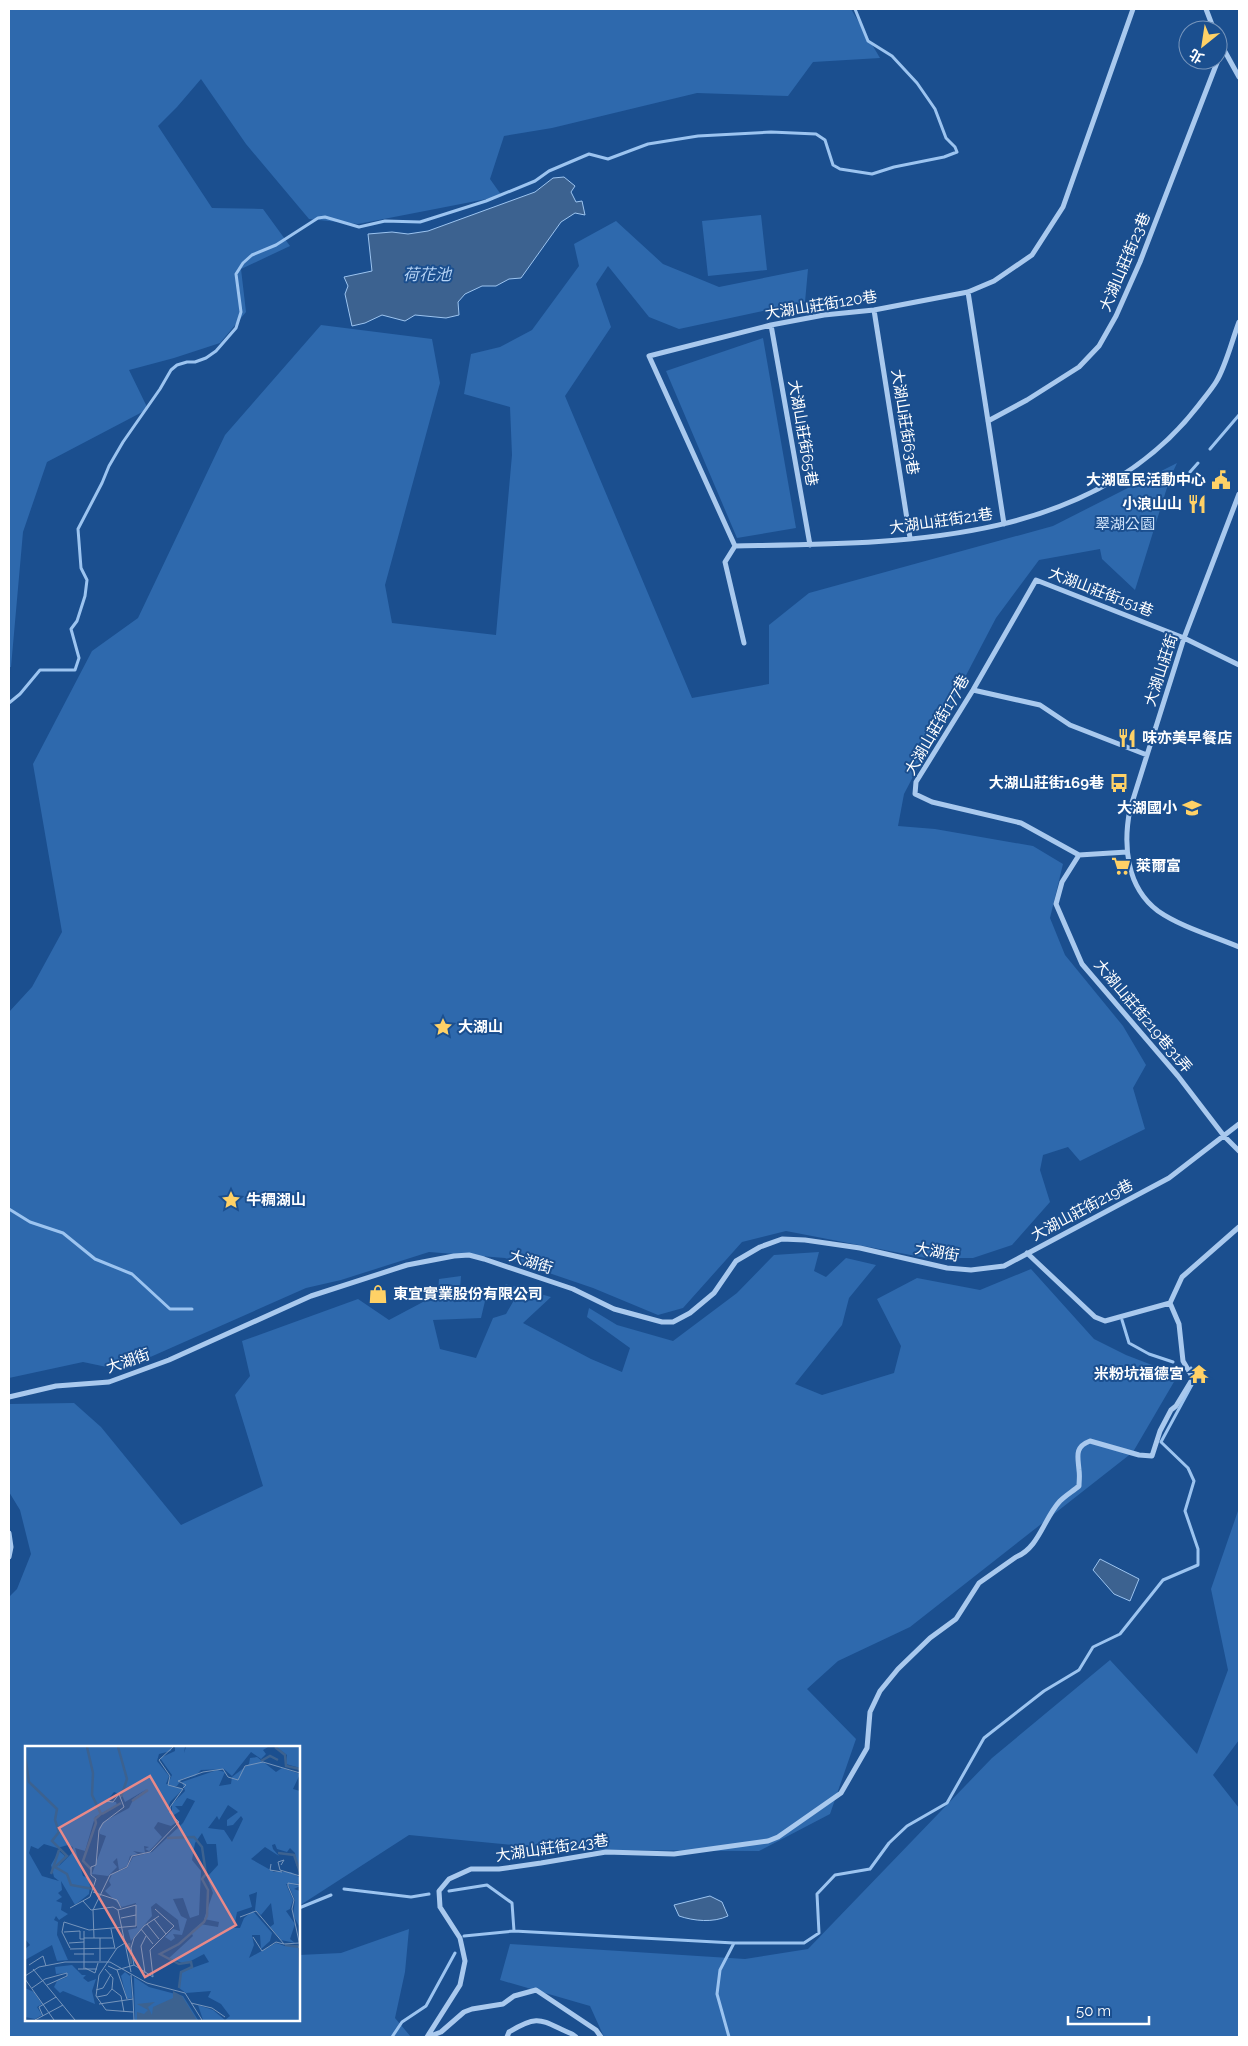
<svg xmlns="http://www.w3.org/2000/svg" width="1248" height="2046" font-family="Raleway,'Noto Sans TC',sans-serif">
	<rect width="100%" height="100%" fill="#1b4f8f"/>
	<!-- green -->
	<path fill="#2e69ad" d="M 9,9 L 851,9 L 880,58 L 813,62 L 788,96 L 697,93 L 552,128 L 504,136 L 490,179 L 502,196 L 358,224 L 309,219 L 246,144 L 201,79 L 177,107 L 158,126 L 212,208 L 263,209 L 290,246 L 241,269 L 246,312 L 220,343 L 174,358 L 129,370 L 148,409 L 47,462 L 23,532 L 11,667 L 9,667 Z
		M 761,215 L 767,270 L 708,276 L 702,221 Z
		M 616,221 L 663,264 L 719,287 L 808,269 L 805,302 L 679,329 L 649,317 L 608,266 L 596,284 L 611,327 L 565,396 L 692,698 L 769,684 L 769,625 L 809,593 L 1053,526 L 1177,463 L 1170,478 L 1135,590 L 1102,559 L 1100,549 L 1039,560 L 996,618 L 904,794 L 898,826 L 935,829 L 1033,846 L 1063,864 L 1050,918 L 1065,955 L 1123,1026 L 1146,1065 L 1133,1088 L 1145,1129 L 1080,1161 L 1068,1147 L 1043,1155 L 1040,1170 L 1050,1202 L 1012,1245 L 973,1258 L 926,1258 L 786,1231 L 742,1242 L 683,1308 L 658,1315 L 593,1288 L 505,1258 L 429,1252 L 341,1280 L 306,1288 L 121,1370 L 83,1362 L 9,1378 L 9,1012 L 32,987 L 62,932 L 33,764 L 92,651 L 138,618 L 225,435 L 321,325 L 432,339 L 440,383 L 385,585 L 392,623 L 496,635 L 512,455 L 510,407 L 464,394 L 471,354 L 500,347 L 532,330 L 579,266 L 574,244 Z
		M 763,338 L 796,528 L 737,538 L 666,371 Z
		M 819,1252 L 814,1271 L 826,1277 L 846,1258 L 876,1265 L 849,1298 L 842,1325 L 795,1384 L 822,1395 L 894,1373 L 901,1346 L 877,1299 L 917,1278 L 980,1290 L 1031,1269 L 1094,1339 L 1126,1355 L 1178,1375 L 1133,1452 L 910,1627 L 838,1661 L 807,1689 L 856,1739 L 830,1814 L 759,1851 L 564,1850 L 409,1835 L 299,1906 L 299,1747 L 26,1747 L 26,2020 L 299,2020 L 299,1955 L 341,1953 L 409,1929 L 405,1972 L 395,2018 L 411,2037 L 9,2037 L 9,1597 L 17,1589 L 31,1554 L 20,1510 L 9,1492 L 9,1404 L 74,1403 L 101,1427 L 181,1525 L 263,1486 L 235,1395 L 250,1376 L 242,1341 L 358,1299 L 389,1320 L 438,1294 L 439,1279 L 461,1276 L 460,1289 L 485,1301 L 481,1318 L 433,1320 L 440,1349 L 476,1358 L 493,1318 L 506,1314 L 517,1295 L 505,1284 L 551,1297 L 523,1323 L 591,1359 L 622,1372 L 630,1348 L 587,1317 L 589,1308 L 617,1325 L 673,1341 L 737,1293 L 774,1255 Z
		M 1239,1508 L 1239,1740 L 1213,1775 L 1239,1808 L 1239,2037 L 604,2037 L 590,2006 L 500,1980 L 510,1944 L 745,1959 L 808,1949 L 992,1758 L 1110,1660 L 1197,1754 L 1228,1670 L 1211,1589 Z"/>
	<!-- water -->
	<path fill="#3c6290" stroke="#9cc4f0" d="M 564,177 L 575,186 L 571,192 L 576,202 L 582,201 L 585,215 L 575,213 L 561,222 L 521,278 L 509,279 L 496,286 L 482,286 L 465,294 L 458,302 L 459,315 L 446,318 L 415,315 L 405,321 L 382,315 L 365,323 L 352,326 L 345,294 L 348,286 L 344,277 L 372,271 L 368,234 L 392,232 L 408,234 L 428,231 L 535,192 L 553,178 Z
		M 1100,1559 L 1139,1579 L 1130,1601 L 1114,1594 L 1093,1570 Z
		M 710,1896 L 722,1902 L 728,1916 C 713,1923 694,1921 679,1916 L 674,1905 Z"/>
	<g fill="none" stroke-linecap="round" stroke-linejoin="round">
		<!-- stream -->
		<path stroke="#9cc4f0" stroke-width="3" d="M 1210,449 L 1239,415
			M 1190,472 L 1198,463
			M 9,703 L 20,694 L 40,670 L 75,670 L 79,658 L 71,629 L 77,621 L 85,596 L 87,580 L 81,568 L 78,529 L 102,483 L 109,466 L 123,442 L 160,389 L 171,370 L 177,365 L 187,362 L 195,362 L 206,358 L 216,351 L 236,328 L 241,312 L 236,274 L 243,263 L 252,255 L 276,245 L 318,218 L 325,217 L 359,227 L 385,221 L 420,222 L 486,201 L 535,181 L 549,171 L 589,154 L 608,159 L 648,144 L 698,136 L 771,132 L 816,134 L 825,140 L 833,165 L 840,169 L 872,174 L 894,167 L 944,157 L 957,152 L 955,147 L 946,138 L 935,109 L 917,83 L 892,56 L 868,41 L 855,9
			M 9,1209 L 30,1222 L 63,1233 L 95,1259 L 132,1274 L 170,1309 L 192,1309
			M 1122,1320 L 1129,1343 L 1149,1354 L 1173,1362
			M 344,1889 L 411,1897 L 429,1894
			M 449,1891 L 487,1885 L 512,1903 L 514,1931
			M 299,1908 L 331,1895
			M 464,1936 L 514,1931 L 734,1943
			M 392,2037 L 402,2022 L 426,2006 L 455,1953
			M 729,2037 L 717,1994 L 720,1970 L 734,1943 L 804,1943 L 819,1933 L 817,1894 L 835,1875 L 870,1869 L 889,1843 L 907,1826 L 947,1803 L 984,1738 L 1044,1691 L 1079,1670 L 1093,1647 L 1120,1634 L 1163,1580 L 1198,1565 L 1198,1549 L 1185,1511 L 1194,1481 L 1188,1468 L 1161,1442 L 1194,1381 L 1191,1368"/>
		<!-- street -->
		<path stroke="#a9c9ee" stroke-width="5" d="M 1206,9 L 1214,30
			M 1218,39 L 1239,77
			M 968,292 L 1004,524
			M 874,310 L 910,538
			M 771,325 L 810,545
			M 988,421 L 1027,400 L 1079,367 L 1099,346 L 1116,316 L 1140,262 L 1218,60
			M 1239,494 L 1184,638 L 1130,809 C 1123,845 1126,887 1158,911 C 1181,927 1213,936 1239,947
			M 735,546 C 896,543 1089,547 1198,406 C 1204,398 1211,390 1216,382 C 1226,366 1232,340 1239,322
			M 744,643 L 725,562 L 735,546 L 649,356 L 771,325 L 824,315 L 874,310 L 968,292 L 994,281 L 1032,255 L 1063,207 L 1133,9
			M 973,690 L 1040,705 L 1070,725 L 1147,755
			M 1127,852 L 1079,855 L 1021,823 L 932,802 L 915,794 L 916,782 L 973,690 L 1036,580 L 1184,638 L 1239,665
			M 1079,855 L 1062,882 L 1056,904 L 1082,964 L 1178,1076 L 1224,1136 L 1239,1151
			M 1027,1253 L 1095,1317 L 1105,1321 L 1170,1303
			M 9,1397 L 56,1386 L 109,1382 L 169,1360 L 311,1296 L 407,1265 L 454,1256 L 469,1255 L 484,1259 L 573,1289 L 614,1309 L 662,1322 L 673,1322 L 690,1313 L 714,1293 L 736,1261 L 760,1247 L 782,1239 L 805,1240 L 860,1248 L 947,1268 L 971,1270 L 1004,1266 L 1169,1178 L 1239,1124
			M 9,1533 L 11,1547 L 9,1557
			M 427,2037 L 460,1985 L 465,1961 L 460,1938 L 440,1907 L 439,1891 L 449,1879 L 471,1869 L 499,1869 L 541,1863 L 606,1852 L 674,1854 L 768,1841 L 778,1837 L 841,1793 L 867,1748 L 870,1712 L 880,1691 L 898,1669 L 930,1638 L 956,1619 L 979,1583 L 1016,1557 C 1039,1548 1044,1518 1060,1501 C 1065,1496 1073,1491 1079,1486 C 1079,1481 1080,1476 1079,1470 C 1078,1457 1074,1447 1090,1441 L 1139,1455 L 1152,1456 L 1160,1431 L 1171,1410 L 1176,1406 L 1193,1378 L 1183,1361 L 1179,1324 L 1170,1303 L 1182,1277 L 1239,1227
			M 428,2037 L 441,2032 L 464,2012 L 472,2009 L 503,2004 L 514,1996 L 536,1990 L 596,2030 L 601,2037
			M 507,2037 L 509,2032 C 540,2013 541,2021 572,2034 L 576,2037"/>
	</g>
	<!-- icons -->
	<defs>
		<g id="civic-bare" transform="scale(1.5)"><path d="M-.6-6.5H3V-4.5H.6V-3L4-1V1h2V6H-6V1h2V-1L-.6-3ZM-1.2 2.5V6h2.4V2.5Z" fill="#ffd166" stroke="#1b4f8f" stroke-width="2.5" paint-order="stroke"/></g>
		<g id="restaurant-bare" transform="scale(1.5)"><path d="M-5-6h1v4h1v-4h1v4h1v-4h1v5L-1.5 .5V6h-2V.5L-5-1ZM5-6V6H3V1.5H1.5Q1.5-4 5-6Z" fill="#ffd166" stroke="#1b4f8f" stroke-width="2.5" paint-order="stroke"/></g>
		<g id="bus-bare" transform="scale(1.5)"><path d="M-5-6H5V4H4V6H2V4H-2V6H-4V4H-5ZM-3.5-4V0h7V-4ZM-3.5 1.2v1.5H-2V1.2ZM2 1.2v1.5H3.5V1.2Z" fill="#ffd166" stroke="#1b4f8f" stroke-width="2.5" paint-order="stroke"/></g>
		<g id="school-bare" transform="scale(1.5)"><path d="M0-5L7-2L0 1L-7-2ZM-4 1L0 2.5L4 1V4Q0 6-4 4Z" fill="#ffd166" stroke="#1b4f8f" stroke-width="2.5" paint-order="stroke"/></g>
		<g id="supermarket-bare" transform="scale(1.5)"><path d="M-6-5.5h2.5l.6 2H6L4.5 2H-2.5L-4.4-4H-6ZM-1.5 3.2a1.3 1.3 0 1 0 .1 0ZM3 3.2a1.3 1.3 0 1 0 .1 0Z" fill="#ffd166" stroke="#1b4f8f" stroke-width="2.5" paint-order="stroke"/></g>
		<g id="sight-bare" transform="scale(1.5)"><path d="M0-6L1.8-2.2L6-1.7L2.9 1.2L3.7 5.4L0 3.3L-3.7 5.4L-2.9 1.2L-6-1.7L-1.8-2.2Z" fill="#ffd166" stroke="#1b4f8f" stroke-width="2.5" paint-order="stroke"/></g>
		<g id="shop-bare" transform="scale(1.5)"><path d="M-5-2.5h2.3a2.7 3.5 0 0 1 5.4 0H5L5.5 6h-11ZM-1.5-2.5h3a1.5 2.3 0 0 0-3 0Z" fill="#ffd166" stroke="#1b4f8f" stroke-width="2.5" paint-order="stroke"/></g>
		<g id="temple-bare" transform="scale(1.5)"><path d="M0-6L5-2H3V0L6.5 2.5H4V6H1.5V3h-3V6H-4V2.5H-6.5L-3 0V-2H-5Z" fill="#ffd166" stroke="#1b4f8f" stroke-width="2.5" paint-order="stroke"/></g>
	</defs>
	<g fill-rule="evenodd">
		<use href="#civic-bare" x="1221" y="480"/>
		<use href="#restaurant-bare" x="1197" y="504"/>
		<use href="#restaurant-bare" x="1127" y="738"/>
		<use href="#bus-bare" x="1119" y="783"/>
		<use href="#school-bare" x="1192" y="808"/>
		<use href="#supermarket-bare" x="1121" y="866"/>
		<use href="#sight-bare" x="443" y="1027"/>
		<use href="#sight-bare" x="231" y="1200"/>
		<use href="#shop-bare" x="378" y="1294"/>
		<use href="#temple-bare" x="1199" y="1374"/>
	</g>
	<g text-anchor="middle" stroke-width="4" stroke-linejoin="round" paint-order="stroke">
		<!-- street labels -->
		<g font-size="15" fill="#fff" stroke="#1b4f8f">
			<text transform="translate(1125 262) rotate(-67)" y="5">大湖山莊街23巷</text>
			<text transform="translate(821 305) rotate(-9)" y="5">大湖山莊街120巷</text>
			<text transform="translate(905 422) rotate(81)" y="5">大湖山莊街63巷</text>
			<text transform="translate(803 433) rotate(80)" y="5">大湖山莊街65巷</text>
			<text transform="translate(941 521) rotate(-8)" y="5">大湖山莊街21巷</text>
			<text transform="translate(1101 592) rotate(21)" y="5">大湖山莊街151巷</text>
			<text transform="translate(1161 670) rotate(-72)" y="5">大湖山莊街</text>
			<text transform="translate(937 725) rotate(-60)" y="5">大湖山莊街177巷</text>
			<text transform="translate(1143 1016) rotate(50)" y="5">大湖山莊街219巷31弄</text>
			<text transform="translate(1082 1210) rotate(-28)" y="5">大湖山莊街219巷</text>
			<text transform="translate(937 1252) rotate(10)" y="5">大湖街</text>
			<text transform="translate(531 1262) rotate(18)" y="5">大湖街</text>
			<text transform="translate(128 1361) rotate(-19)" y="5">大湖街</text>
			<text transform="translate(552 1848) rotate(-8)" y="5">大湖山莊街243巷</text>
		</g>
		<!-- poi labels -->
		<g font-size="15" font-weight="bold" fill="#fff" stroke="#1b4f8f" text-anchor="end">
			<text x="1206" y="485">大湖區民活動中心</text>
			<text x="1182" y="509">小浪山山</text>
			<text x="1142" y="743" text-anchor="start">味亦美早餐店</text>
			<text x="1104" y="788">大湖山莊街169巷</text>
			<text x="1177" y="813">大湖國小</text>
			<text x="1136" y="871" text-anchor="start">萊爾富</text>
			<text x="458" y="1032" text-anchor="start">大湖山</text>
			<text x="246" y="1205" text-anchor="start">牛稠湖山</text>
			<text x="393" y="1299" text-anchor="start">東宜實業股份有限公司</text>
			<text x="1184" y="1379">米粉坑福德宮</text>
		</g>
		<!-- park labels -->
		<g font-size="15" fill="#cfe3fa" stroke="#1b4f8f">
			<text x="1125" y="529">翠湖公園</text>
		</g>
		<!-- water labels -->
		<g font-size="16" font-style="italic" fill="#b5d3f5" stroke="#1b4f8f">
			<text x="427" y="280">荷花池</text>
		</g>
	</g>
	<!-- overview -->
	<g transform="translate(25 1746)">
		<rect width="275" height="275" fill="#1b4f8f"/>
		<path d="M 0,1 L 147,1 L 146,5 L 134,8 L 132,15 L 144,30 L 141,38 L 158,43 L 145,56 L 143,64 L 152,76 L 146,80 L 133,76 L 129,82 L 137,91 L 130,99 L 124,105 L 120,103 L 124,101 L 119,100 L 120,107 L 108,105 L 113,108 L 105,110 L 102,120 L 94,124 L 92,112 L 88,116 L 92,121 L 83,130 L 67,128 L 81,90 L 75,88 L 74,82 L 78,76 L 104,62 L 109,52 L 122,43 L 100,56 L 97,49 L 89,46 L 81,56 L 91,56 L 92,59 L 70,71 L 60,105 L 50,102 L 58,130 L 63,132 L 65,140 L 64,148 L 50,159 L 36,135 L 37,144 L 33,147 L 37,151 L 31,155 L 37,157 L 36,164 L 43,168 L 34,174 L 31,170 L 29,174 L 33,176 L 32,189 L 43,214 L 32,215 L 27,199 L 0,214 L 0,203 L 5,199 L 0,193 ZM 19,98 L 32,102 L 43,99 L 48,101 L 47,107 L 34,120 L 40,110 L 34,105 L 26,119 L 29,131 L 34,135 L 17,130 L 4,107 L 6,100 L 13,103 ZM 150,1 L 160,1 L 159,7 L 161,1 L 243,1 L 238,4 L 241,8 L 236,13 L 226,6 L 207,30 L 199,23 L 176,24 L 170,30 L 157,33 L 152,40 L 147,40 L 143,38 L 147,29 L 135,12 L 150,5 ZM 251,1 L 275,1 L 275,22 L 261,18 L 262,9 ZM 232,11 L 251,26 L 257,22 L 275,28 L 268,43 L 275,45 L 275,125 L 271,119 L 270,107 L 265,102 L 262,106 L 252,103 L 250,98 L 247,99 L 248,103 L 254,110 L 240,101 L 226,113 L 249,126 L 266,126 L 275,132 L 273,139 L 261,138 L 268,154 L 265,163 L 261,165 L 270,178 L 265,193 L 270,197 L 256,194 L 245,181 L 249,178 L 246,157 L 236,169 L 230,164 L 232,146 L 224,149 L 227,161 L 212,166 L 209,182 L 215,182 L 219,172 L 228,165 L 247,187 L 245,195 L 236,203 L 235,189 L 227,189 L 229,199 L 224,212 L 251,197 L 260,200 L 273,199 L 275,274 L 178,274 L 173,259 L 188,264 L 200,274 L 205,270 L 196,258 L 183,251 L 186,245 L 161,247 L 154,242 L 154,237 L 156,226 L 184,216 L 179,208 L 160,218 L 144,212 L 168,190 L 166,186 L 175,178 L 193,181 L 194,176 L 179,173 L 188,147 L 182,131 L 193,119 L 191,98 L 182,98 L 177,87 L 170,97 L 167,114 L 176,125 L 174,169 L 165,172 L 158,152 L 148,153 L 156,170 L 162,173 L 157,189 L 148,188 L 150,192 L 146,195 L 140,191 L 148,183 L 155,185 L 153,174 L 131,157 L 126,161 L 127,170 L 106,195 L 103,184 L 112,182 L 111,157 L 97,161 L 80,145 L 86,139 L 84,135 L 87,128 L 102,122 L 108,111 L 127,106 L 158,77 L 170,55 L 162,52 L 157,60 L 150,60 L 155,65 L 149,69 L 147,67 L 147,58 L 160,45 L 157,36 L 192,24 L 200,26 L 194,40 L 206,38 L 207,31 L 224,18 L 225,12 ZM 203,59 L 213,66 L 202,74 L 202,80 L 208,79 L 216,70 L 218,73 L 207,96 L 199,84 L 183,82 L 192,70 L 194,74 ZM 263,138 L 275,140 L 269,143 L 275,145 L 275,182 L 268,169 L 270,154 ZM 47,219 L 57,229 L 61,229 L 58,232 L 63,236 L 71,233 L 67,245 L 70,258 L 38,245 L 35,247 L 29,241 L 32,235 L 42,231 L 42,227 L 31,228 L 30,221 ZM 100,226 L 105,230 L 107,252 L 102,253 L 96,230 ZM 109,231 L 124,241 L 158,250 L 173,274 L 110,274 ZM 0,242 L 9,246 L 17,258 L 12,261 L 17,269 L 10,273 L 0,271 Z" fill="#2e69ad" fill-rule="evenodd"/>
		<path d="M 148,245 L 157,250 L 172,274 L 112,274 L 112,266 L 119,268 L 123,264 L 112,258 L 130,256 L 123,261 L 127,269 L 128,261 L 148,252 Z" fill="#3c6290"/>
		<path fill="none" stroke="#3c6290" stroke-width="2.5" d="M 62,1 L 68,27 L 67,49 L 76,68 L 70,73 L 71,77 L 58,115 L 66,123M 93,1 L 102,33 L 96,51M 250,1 L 260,9 L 261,20 L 275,23M 0,9 L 4,36 L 32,63 L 30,74 L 34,86 L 27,95 L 42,110 L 30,121 L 42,128 L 46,139 L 68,143M 236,15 L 245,10 L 253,14M 107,55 L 123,44M 77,68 L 96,57M 142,92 L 169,91 L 177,101 L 181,128 L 177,133 L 183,144 L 182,170 L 179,176 L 154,198 L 135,208 L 154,218 L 166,216 L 167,221 L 156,226 L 154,242M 253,107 L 269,109 L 275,126M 26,128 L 34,104M 104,197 L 106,218M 260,199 L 275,201"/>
		<path fill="none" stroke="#7695bc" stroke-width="1" d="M 158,42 L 161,39 L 153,35 L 178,26 L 198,23 L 203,31 L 213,34 L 220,20 L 238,16 L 275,27M 246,118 L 245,124 L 257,126M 256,119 L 259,114 L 253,116 L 255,124 L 275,130M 71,133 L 66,129 L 66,121 L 71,119 L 74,84 L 78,77 L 99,61 L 94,48 L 88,56 L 81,55 L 88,51M 275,139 L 263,137 L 263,140 L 269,154 L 267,163 L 275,200M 68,146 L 92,154 L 96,162M 58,155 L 66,164 L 88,161 L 93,164 L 106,226M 45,162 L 65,151 L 71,133M 215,171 L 231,165 L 259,198 L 274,197M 96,172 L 111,169M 129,173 L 141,188M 39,176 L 64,184 L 111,180 L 111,159 L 93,164M 39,176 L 37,186 L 45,202M 122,178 L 134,193M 86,183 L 90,203M 116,183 L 128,198M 39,186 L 55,185 L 55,193 L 59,193M 228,191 L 237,205 L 251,196 L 259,198M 59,192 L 87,192M 69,192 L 68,164 L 85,129 L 102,121 L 107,110 L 125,106 L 154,76 L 145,67 L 145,61 L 158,43 L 143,39 L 145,30 L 134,14 L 148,1M 44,197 L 59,196M 100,197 L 92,202 L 74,229 L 71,250 L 81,264 L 108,266M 45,203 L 89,202M 49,208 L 69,208M 75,215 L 75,192M 4,219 L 18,210 L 21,220M 109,219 L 106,202 L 109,192 L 119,180 L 134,170M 83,220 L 92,224 L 109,219 L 128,231 L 125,204 L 149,180 L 130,163M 60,222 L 70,227 L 73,217M 8,223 L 50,274M 53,223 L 72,223M 59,223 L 59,185M 80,223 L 88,232 L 87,243M 92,224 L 102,253M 120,227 L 116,200 L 121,190M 106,229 L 108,253M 0,230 L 14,221 L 40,216 L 85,216 L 122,237 L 160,247 L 177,274M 0,233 L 29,274M 7,242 L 20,233 L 42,227 L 42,230 L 22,239M 87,243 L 96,250 L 99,266M 71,244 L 78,242 L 86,228M 72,251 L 82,249 L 87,243M 166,257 L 187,262 L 200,271M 74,258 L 108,253 L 109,274M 18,270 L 14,261 L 31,251M 10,274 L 38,259"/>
		<path fill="#e88989" fill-opacity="0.15" stroke="#e88989" stroke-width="2.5" d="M 125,30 L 211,179 L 120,231 L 34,82 Z"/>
		<rect width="275" height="275" fill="none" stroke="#fff" stroke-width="2.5"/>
	</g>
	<!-- border -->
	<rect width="1248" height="2046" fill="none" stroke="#ffffff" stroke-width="20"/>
	<!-- north arrow -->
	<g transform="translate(1203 45) rotate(210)"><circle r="24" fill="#1b4f8f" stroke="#7695bc"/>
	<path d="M0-4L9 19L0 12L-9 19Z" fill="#ffd166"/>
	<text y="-8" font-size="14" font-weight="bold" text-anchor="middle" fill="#ffffff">北</text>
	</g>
	<!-- scale -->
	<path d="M1068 2016v8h81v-8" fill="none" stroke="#ffffff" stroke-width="2.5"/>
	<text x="1076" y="2016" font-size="15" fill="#ffffff" stroke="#1b4f8f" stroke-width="4" paint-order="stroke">50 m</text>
</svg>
